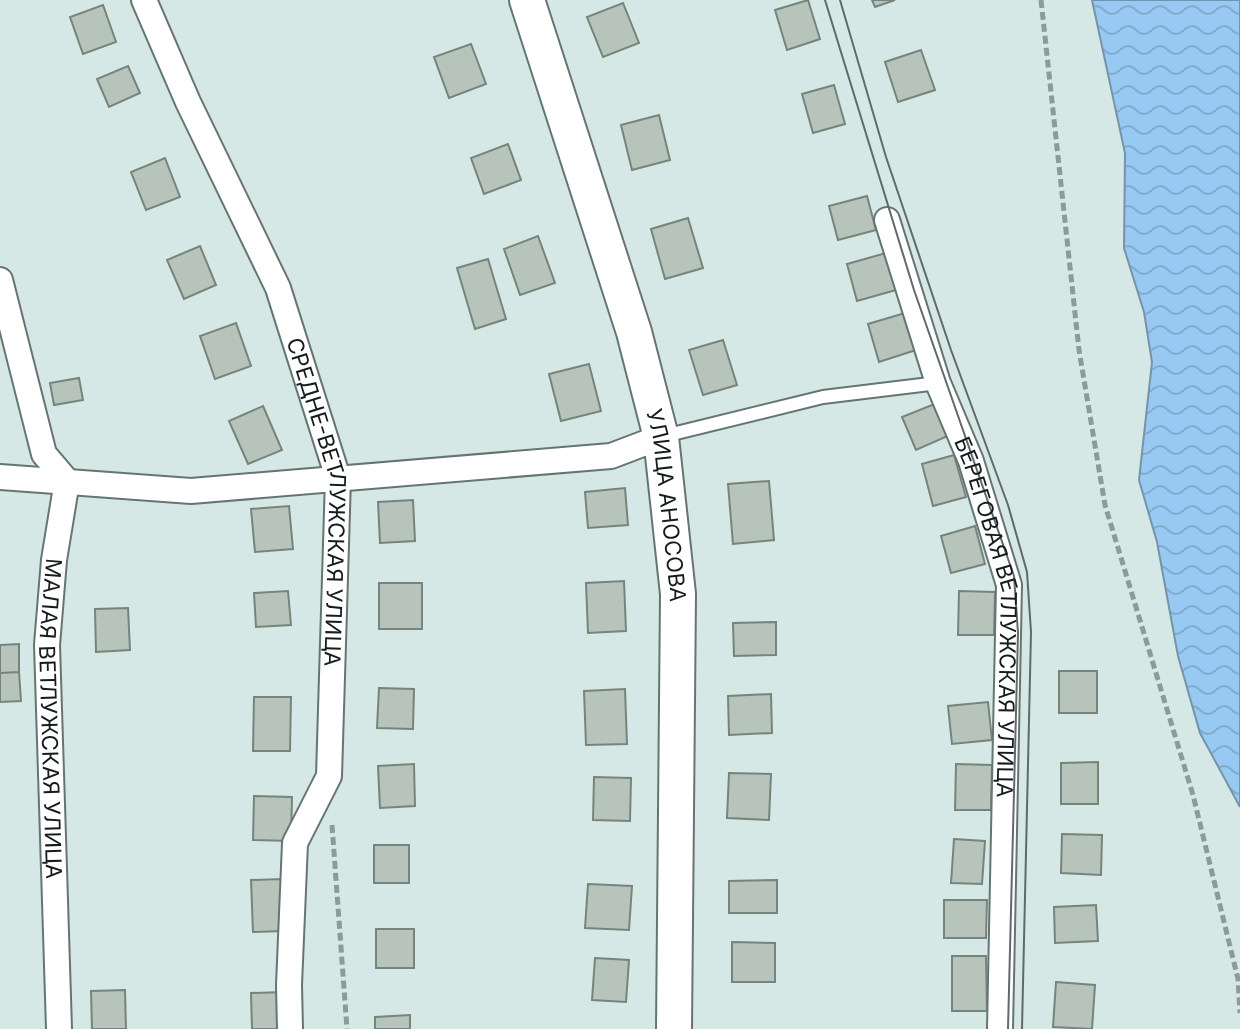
<svg xmlns="http://www.w3.org/2000/svg" width="1240" height="1029" font-family="Inter,sans-serif">
	<defs>
		<pattern id="water-waves" width="16" height="10" patternUnits="userSpaceOnUse" patternTransform="scale(2)"><rect width="16" height="10" fill="#97c9f2"/><path d="M0 5q4-4 8 0t8 0" fill="none" stroke="#81accf"/></pattern>
	</defs>
	<rect width="100%" height="100%" fill="#d6e8e5"/>
	<!-- water -->
	<path fill="url(#water-waves)" stroke="#7095b2" stroke-width="2" d="M 1092,0 L 1240,0 L 1240,807 L 1200,733 L 1178,656 L 1157,542 L 1139,480 L 1152,362 L 1144,312 L 1124,248 L 1125,153 Z"/>
	<!-- building -->
	<path fill="#b7c4bb" stroke="#77847b" stroke-width="2" d="M 808,0 L 820,39 L 787,50 L 775,10 Z
		M 872,0 L 895,0 L 875,7 Z
		M 623,3 L 639,43 L 603,57 L 587,17 Z
		M 103,5 L 116,42 L 83,54 L 70,17 Z
		M 471,44 L 486,84 L 449,98 L 434,57 Z
		M 921,50 L 935,90 L 898,102 L 885,62 Z
		M 128,66 L 140,93 L 109,107 L 97,79 Z
		M 834,85 L 845,124 L 813,133 L 802,94 Z
		M 659,115 L 670,160 L 632,170 L 621,125 Z
		M 508,144 L 521,180 L 484,194 L 471,158 Z
		M 165,158 L 180,197 L 146,210 L 131,172 Z
		M 867,196 L 876,230 L 838,240 L 829,206 Z
		M 688,218 L 703,268 L 665,279 L 651,229 Z
		M 538,236 L 555,283 L 520,295 L 504,249 Z
		M 200,246 L 216,285 L 184,299 L 167,260 Z
		M 886,253 L 896,290 L 857,301 L 847,264 Z
		M 488,259 L 506,319 L 475,329 L 457,268 Z
		M 905,313 L 916,350 L 879,362 L 868,324 Z
		M 236,323 L 251,366 L 215,379 L 200,336 Z
		M 723,340 L 737,385 L 703,395 L 689,350 Z
		M 589,364 L 601,411 L 561,421 L 549,374 Z
		M 79,378 L 83,400 L 54,405 L 50,383 Z
		M 937,403 L 950,435 L 916,450 L 902,417 Z
		M 263,406 L 282,450 L 248,464 L 229,421 Z
		M 954,455 L 966,497 L 933,506 L 922,464 Z
		M 769,481 L 774,540 L 733,544 L 728,484 Z
		M 625,488 L 628,525 L 588,528 L 585,492 Z
		M 413,500 L 415,541 L 380,543 L 378,502 Z
		M 289,506 L 293,549 L 255,552 L 251,509 Z
		M 975,526 L 985,564 L 951,573 L 941,536 Z
		M 624,581 L 626,631 L 588,633 L 586,583 Z
		M 379,583 L 422,583 L 422,629 L 379,629 Z
		M 288,591 L 291,625 L 256,627 L 254,593 Z
		M 959,591 L 995,592 L 994,635 L 958,635 Z
		M 128,608 L 130,650 L 96,652 L 95,609 Z
		M 776,622 L 776,655 L 734,656 L 733,623 Z
		M 19,644 L 19,672 L 0,673 L 0,645 Z
		M 1059,671 L 1097,671 L 1097,713 L 1059,713 Z
		M 19,672 L 21,701 L 0,702 L 0,673 Z
		M 379,688 L 414,689 L 413,729 L 377,728 Z
		M 625,689 L 627,744 L 586,745 L 584,691 Z
		M 771,694 L 772,733 L 729,735 L 728,696 Z
		M 254,697 L 291,697 L 290,751 L 253,751 Z
		M 988,702 L 992,740 L 952,744 L 948,706 Z
		M 1098,762 L 1098,804 L 1061,804 L 1061,763 Z
		M 414,764 L 415,806 L 380,808 L 378,766 Z
		M 956,764 L 992,765 L 991,810 L 955,810 Z
		M 729,773 L 771,774 L 769,820 L 727,818 Z
		M 594,777 L 631,778 L 630,821 L 593,820 Z
		M 254,796 L 292,797 L 291,841 L 253,840 Z
		M 1062,834 L 1102,835 L 1101,875 L 1061,873 Z
		M 954,839 L 985,841 L 982,884 L 951,883 Z
		M 374,845 L 409,845 L 409,883 L 374,883 Z
		M 282,879 L 284,931 L 253,932 L 251,880 Z
		M 777,880 L 777,913 L 729,913 L 729,881 Z
		M 588,884 L 632,886 L 629,930 L 585,928 Z
		M 944,900 L 987,900 L 986,938 L 944,938 Z
		M 1096,905 L 1098,941 L 1055,943 L 1054,907 Z
		M 376,929 L 414,929 L 414,968 L 376,968 Z
		M 732,942 L 775,943 L 775,982 L 732,982 Z
		M 952,956 L 986,956 L 987,1011 L 952,1011 Z
		M 595,958 L 629,960 L 626,1002 L 592,1000 Z
		M 1056,982 L 1095,985 L 1092,1029 L 1053,1027 Z
		M 125,990 L 126,1029 L 92,1029 L 91,991 Z
		M 284,992 L 285,1029 L 252,1029 L 251,993 Z
		M 410,1015 L 410,1029 L 375,1029 L 375,1017 Z"/>
	<g fill="none" stroke-linecap="round" stroke-linejoin="round">
		<!-- lane casing -->
		<g stroke="#657573" stroke-width="16">
			<path id="lane" d="M 664,436 L 823,397 L 938,383"/>
		</g>
		<!-- street casing -->
		<g stroke="#657573" stroke-width="28">
			<g id="street">
				<path id="s1" d="M 144,0 L 188,102 L 278,288 L 338,478 L 329,776 L 295,843 L 289,985 L 290,1029"/>
				<path id="s2" d="M 887,220 L 938,383 L 971,461 L 1009,585 L 1000,1029"/>
				<path id="s3" d="M 0,280 L 44,454 L 67,481 L 54,560 L 47,645 L 59,1029"/>
				<path d="M 0,477 L 191,491 L 611,456 L 661,437"/>
			</g>
		</g>
		<!-- secondary casing -->
		<g stroke="#657573" stroke-width="38">
			<g id="secondary">
				<path id="s4" d="M 527,0 L 634,332 L 661,437 L 678,594 L 674,1029"/>
			</g>
		</g>
		<!-- path -->
		<path stroke="#8c9a98" stroke-width="5" stroke-dasharray="8 4" stroke-linecap="butt" d="M 1041,0 L 1079,350 L 1105,505 L 1193,795 L 1238,979 L 1240,1013
			M 332,825 L 347,1029"/>
		<!-- lane -->
		<use href="#lane" stroke="#fff" stroke-width="12"/>
		<!-- street -->
		<use href="#street" stroke="#fff" stroke-width="24"/>
		<!-- secondary -->
		<use href="#secondary" stroke="#fff" stroke-width="34"/>
		<!-- tram -->
		<path stroke="#606a68" stroke-width="2" d="M 825,0 L 914,290 L 1014,576 L 1018,633 L 1008,1029
			M 840,0 L 886,157 L 951,350 L 1008,505 L 1027,572 L 1031,632 L 1022,1029"/>
	</g>
	<g text-anchor="middle" stroke-width="7" stroke-linejoin="round" paint-order="stroke">
		<!-- street labels -->
		<g font-size="22" fill="#161c1b" stroke="#fff">
			<text dy="8" stroke="none"><textPath href="#s1" startOffset="538">СРЕДНЕ-ВЕТЛУЖСКАЯ УЛИЦА</textPath></text>
			<text dy="8" stroke="none"><textPath href="#s4" startOffset="526">УЛИЦА АНОСОВА</textPath></text>
			<text dy="8" stroke="none"><textPath href="#s2" startOffset="414">БЕРЕГОВАЯ ВЕТЛУЖСКАЯ УЛИЦА</textPath></text>
			<text dy="8" stroke="none"><textPath href="#s3" startOffset="454">МАЛАЯ ВЕТЛУЖСКАЯ УЛИЦА</textPath></text>
		</g>
	</g>
</svg>
